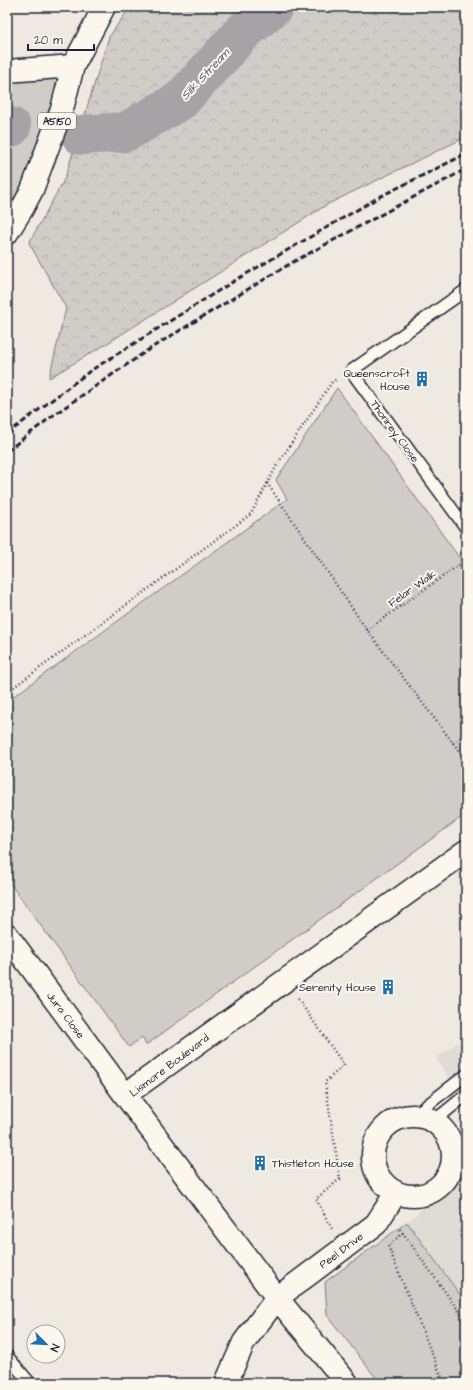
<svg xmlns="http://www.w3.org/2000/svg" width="473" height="1390" font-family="'Architects Daughter',sans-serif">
	<defs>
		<pattern id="forest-crowns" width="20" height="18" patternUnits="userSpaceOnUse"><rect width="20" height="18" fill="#d0cdc9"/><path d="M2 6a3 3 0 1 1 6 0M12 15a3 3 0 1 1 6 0" fill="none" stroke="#b2b0ae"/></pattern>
	</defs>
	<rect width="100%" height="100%" fill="#eeeae2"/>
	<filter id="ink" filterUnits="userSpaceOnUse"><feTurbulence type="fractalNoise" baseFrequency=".025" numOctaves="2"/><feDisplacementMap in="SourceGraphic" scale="8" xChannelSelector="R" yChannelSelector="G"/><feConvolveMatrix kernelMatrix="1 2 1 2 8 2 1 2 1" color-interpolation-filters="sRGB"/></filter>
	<g filter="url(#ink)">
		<!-- built -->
		<path fill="#dfdbd5" d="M 466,1037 L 466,1303 L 407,1222 L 463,1175 L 465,1103 L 436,1058 Z"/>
		<!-- forest -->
		<path fill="url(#forest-crowns)" stroke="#797882" d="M 130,7 L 224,7 L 238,13 L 245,7 L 466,7 L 466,137 L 328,204 L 103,346 L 49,378 L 66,308 L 29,243 L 65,178 L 109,37 Z"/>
		<!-- green -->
		<path fill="#d0cdc9" stroke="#797882" d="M 73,66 L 7,236 L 7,72 Z
			M 337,388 L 466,567 L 466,814 L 146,1045 L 142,1037 L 129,1047 L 7,879 L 7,701 L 287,499 L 276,480 Z
			M 407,1222 L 466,1303 L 466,1383 L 380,1383 L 327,1315 L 325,1282 Z"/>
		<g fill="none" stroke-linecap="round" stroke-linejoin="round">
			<!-- river -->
			<path stroke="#a6a3a7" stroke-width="40" d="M 7,129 L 11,127
				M 81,135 L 126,132 L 181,100 L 243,32 L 273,7"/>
			<!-- lane casing -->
			<g stroke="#22223b" stroke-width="14">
				<path id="lane" d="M 466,290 L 351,371 L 466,528
					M 413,1116 L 466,1075
					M 434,1121 L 466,1095
					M 7,1356 L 30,1383"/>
			</g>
			<!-- street casing -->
			<g stroke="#22223b" stroke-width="25">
				<path id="street" d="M 7,935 L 125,1095
					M373 1156a40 40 0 1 1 80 0a40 40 0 1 1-80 0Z
					M 226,1383 L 244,1342 L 277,1298 L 376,1224 L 396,1193
					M 347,1383 L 277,1298 L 125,1095 L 466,851"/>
			</g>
			<!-- secondary casing -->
			<g stroke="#22223b" stroke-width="25">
				<path id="secondary" d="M 7,71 L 73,66"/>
			</g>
			<!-- primary casing -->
			<g stroke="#22223b" stroke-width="25">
				<path id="primary" d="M 7,233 L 22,209 L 32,190 L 62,109 L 73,66 L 104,7"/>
			</g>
			<!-- path -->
			<path stroke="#22223b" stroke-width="2.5" stroke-dasharray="1 3" stroke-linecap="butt" d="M 267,483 L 367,630 L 466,760
				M 367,630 L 466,560
				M 7,692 L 251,514 L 277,465 L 332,382 L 337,379
				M 453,743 L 466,733
				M 298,999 L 344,1065 L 325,1082 L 340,1179 L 316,1199 L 332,1229
				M 400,1229 L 466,1321
				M 403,1233 L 388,1246 L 444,1383"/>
			<!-- lane -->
			<use href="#lane" stroke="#fbf7ec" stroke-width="11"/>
			<!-- street -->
			<use href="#street" stroke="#fbf7ec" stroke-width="22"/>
			<!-- secondary -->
			<use href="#secondary" stroke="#fbf7ec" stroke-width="22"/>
			<!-- primary -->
			<use href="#primary" stroke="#fbf7ec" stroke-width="22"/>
			<!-- rail -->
			<path stroke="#22223b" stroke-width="3" stroke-dasharray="6 3" stroke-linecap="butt" d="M 7,434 L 90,371 L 234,281 L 381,196 L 466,154
				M 7,451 L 55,414 L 151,348 L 293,262 L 466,169"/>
		</g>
	</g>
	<!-- icons -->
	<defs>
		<g id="building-bare" transform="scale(1.2)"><path d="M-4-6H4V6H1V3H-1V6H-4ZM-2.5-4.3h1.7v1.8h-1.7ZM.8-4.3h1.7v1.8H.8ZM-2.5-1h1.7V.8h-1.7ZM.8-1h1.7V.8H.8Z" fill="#1f6fb2" stroke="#fbf7ec" stroke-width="2.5" paint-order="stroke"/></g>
	</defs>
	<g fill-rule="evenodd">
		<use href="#building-bare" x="422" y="379"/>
		<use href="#building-bare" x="388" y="987"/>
		<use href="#building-bare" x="260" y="1163"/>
	</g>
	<g text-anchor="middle" stroke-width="4" stroke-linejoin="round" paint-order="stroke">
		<!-- shield labels -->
		<rect fill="#fbf7ec" stroke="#636270" stroke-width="1" x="38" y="113" width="38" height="16" rx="3"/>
		<g font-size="10" font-weight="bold" fill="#22223b">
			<text x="57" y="125">A5150</text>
		</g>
		<!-- poi labels -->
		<g font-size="11" fill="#22223b" stroke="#fbf7ec" text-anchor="end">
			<text x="410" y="377">Queenscroft<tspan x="410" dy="13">House</tspan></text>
			<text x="376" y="991">Serenity House</text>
			<text x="272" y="1167" text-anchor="start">Thistleton House</text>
		</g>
		<!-- street labels -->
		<g font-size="11" fill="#22223b" stroke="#fbf7ec">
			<text transform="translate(395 431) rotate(54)" y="4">Thonrey Close</text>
			<text transform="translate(412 588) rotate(-35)" y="4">Felar Walk</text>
			<text transform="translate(66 1015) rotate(53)" y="4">Jura Close</text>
			<text transform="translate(169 1065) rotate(-37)" y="4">Lismore Boulevard</text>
			<text transform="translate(341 1250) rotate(-37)" y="4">Peel Drive</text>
		</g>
		<!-- water labels -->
		<g font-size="12" font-style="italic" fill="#575666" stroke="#fbf7ec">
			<text transform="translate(205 74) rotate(-47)" y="4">Silk Stream</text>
		</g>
	</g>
	<!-- margin -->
	<rect width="473" height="1390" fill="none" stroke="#fbf7ec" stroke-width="24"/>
	<rect x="12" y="12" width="449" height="1366" fill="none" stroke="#22223b" stroke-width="1.5" filter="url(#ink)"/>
	<!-- north arrow -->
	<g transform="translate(46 1344) rotate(114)"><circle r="19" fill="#fbf7ec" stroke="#a4a2a5"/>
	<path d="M0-3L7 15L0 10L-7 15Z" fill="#1f6fb2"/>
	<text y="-6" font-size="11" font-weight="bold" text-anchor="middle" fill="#22223b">N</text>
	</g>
	<!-- scale -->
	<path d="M28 44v6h66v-6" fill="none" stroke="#22223b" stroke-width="2"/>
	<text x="34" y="44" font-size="12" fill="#22223b" stroke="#fbf7ec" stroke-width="3" paint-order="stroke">20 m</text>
</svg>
